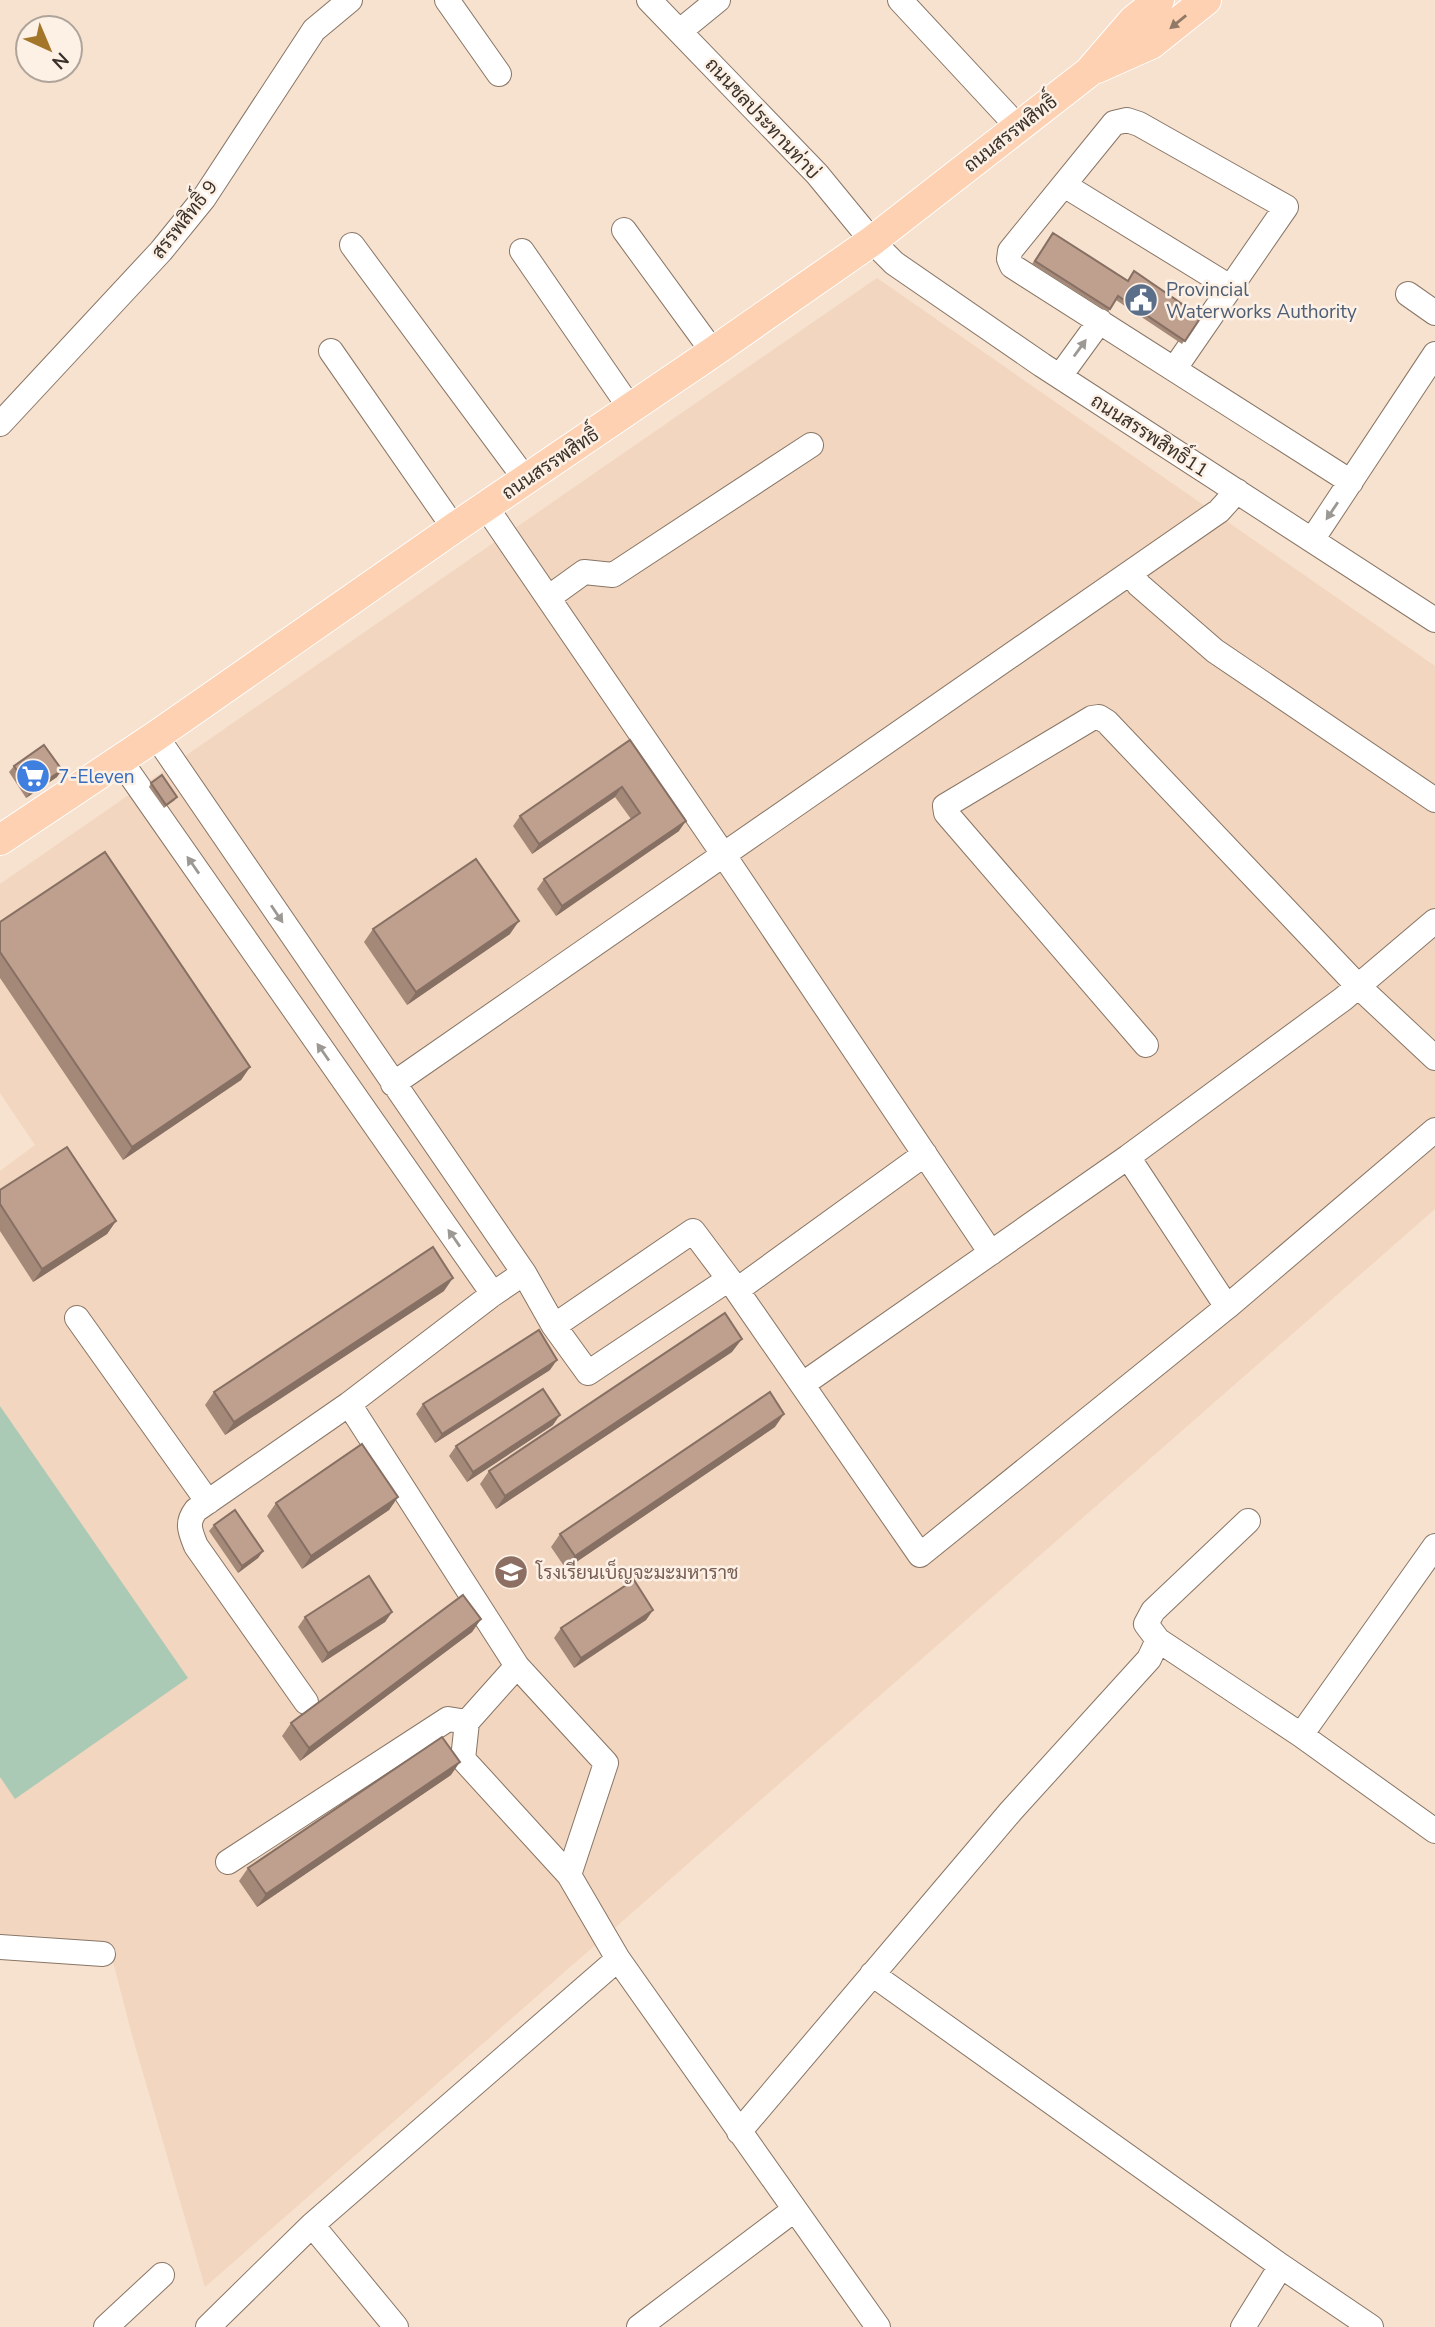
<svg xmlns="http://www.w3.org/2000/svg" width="1435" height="2327" font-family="'Nunito Sans',Sarabun,sans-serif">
	<rect width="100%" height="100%" fill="#f7e1cf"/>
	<!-- built -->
	<path fill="#f2d6bf" d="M 877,278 L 1435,666 L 1435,1209 L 205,2287 L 132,2035 L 109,1946 L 42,1936 L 0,1934 L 0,1171 L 35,1145 L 0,1093 L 0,884 Z"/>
	<!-- green -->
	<path fill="#abcab5" d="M 0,1406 L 188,1678 L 15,1799 L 0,1777 Z"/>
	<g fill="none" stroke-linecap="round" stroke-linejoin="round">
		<!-- minor casing -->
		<g stroke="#887565" stroke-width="26">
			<path id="minor" d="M 447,0 L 499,74
				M 649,0 L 817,174 L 872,241 L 894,263 L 1042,365 L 1435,620
				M 900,0 L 1018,127
				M 680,31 L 718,0
				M 1064,185 L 1230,287
				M 624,230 L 713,352
				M 352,245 L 526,480
				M 522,251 L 630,408
				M 1408,294 L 1435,313
				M 331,351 L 454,528
				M 1175,368 L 1286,207 L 1139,124 L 1127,120 L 1114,123 L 1010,251 L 1009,259 L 1012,266 L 1351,482
				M 1060,376 L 1100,321
				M 0,424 L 161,251 L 204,198 L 314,30 L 350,0
				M 486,507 L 723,854 L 991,1253
				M 1312,540 L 1435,354
				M 1131,573 L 1139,585 L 1215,651 L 1435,800
				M 548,598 L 584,572 L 613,575 L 811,445
				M 156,736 L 524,1273 L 554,1326 L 588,1373 L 729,1279 L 693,1231 L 554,1326
				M 120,760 L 493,1294
				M 1146,1045 L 946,813 L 945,806 L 1092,718 L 1099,717 L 1107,722 L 1358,986 L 1435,1058
				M 393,1084 L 1219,511 L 1237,491
				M 729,1279 L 920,1555 L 1227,1307 L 1128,1157
				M 737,1290 L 925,1154
				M 1227,1307 L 1435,1130
				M 77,1318 L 208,1502
				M 803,1384 L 1128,1157 L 1343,999 L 1435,921
				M 1158,1640 L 1301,1735 L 1435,1831
				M 306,1702 L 196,1546 C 190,1531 186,1523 196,1510 L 349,1404
				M 467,1722 L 463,1759 L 569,1875 L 606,1763 L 517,1666 L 349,1404 L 493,1294 L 524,1273
				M 1301,1735 L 1435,1546
				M 228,1862 L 448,1719 L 467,1722 L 517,1666
				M 569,1875 L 618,1959 L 878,2327
				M 0,1947 L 103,1954
				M 872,1974 L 1281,2266 L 1371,2327
				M 739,2132 L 1011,1811 L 1149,1659 L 1158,1640 L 1146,1624 L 1153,1611 L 1248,1521
				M 312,2225 L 396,2327
				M 106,2327 L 162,2275
				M 208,2327 L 312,2225 L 618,1959
				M 639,2327 L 794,2210
				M 1243,2327 L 1281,2266"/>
		</g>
		<!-- major casing -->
		<g stroke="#fff" stroke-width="32">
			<path id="major" d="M 1097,68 L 1151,44 L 1206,0
				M 0,840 L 156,736 L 454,528 L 713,352 L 872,241 L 1089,72 L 1133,21 L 1159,0"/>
		</g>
		<!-- minor -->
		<use href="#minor" stroke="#fff" stroke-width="24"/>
		<!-- major -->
		<use href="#major" stroke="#fdd1b1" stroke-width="30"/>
	</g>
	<!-- wall -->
	<path fill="#a48979" d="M 1053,233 L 1128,281 L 1201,317 L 1182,344 L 1116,300 L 1108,312 L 1032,264 Z
		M 630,740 L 679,831 L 556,916 L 537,889 L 544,879 L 631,819 L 615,797 L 532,854 L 513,826 L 520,816 Z
		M 14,766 L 57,777 L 26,798 L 9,772 Z
		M 151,783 L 175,800 L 164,808 L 149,787 Z
		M 0,922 L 250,1067 L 241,1080 L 123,1160 L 0,978 Z
		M 373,929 L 510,934 L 407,1005 L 364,942 Z
		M 0,1190 L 116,1221 L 107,1234 L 33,1282 L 0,1231 Z
		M 444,1291 L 225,1435 L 205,1405 L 214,1392 Z
		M 732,1352 L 496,1509 L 480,1484 L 489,1471 Z
		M 550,1370 L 435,1443 L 416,1414 L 423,1404 Z
		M 553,1425 L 467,1482 L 449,1456 L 456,1446 Z
		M 775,1427 L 566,1569 L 551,1547 L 560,1534 Z
		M 398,1497 L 389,1510 L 302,1569 L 267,1516 L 276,1503 Z
		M 214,1525 L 263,1551 L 258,1558 L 238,1573 L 209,1531 Z
		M 653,1610 L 646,1620 L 574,1668 L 554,1638 L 561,1628 Z
		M 392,1612 L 385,1622 L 322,1663 L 298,1627 L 305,1617 Z
		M 481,1619 L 472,1632 L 300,1761 L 282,1736 L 291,1723 Z
		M 451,1775 L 257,1907 L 239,1881 L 248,1868 Z"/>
	<!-- shaded-wall -->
	<path fill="#866f63" d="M 62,770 L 57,777 L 26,798 L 31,791 Z
		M 622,787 L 615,797 L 532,854 L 539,844 Z
		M 686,821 L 679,831 L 556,916 L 562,906 Z
		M 519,921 L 510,934 L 407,1005 L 416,992 Z
		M 250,1067 L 241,1080 L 123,1160 L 132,1147 Z
		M 116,1221 L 107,1234 L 33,1282 L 42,1269 Z
		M 453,1278 L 444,1291 L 225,1435 L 234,1422 Z
		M 742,1339 L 732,1352 L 496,1509 L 505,1496 Z
		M 557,1360 L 550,1370 L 435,1443 L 442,1434 Z
		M 784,1414 L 775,1427 L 566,1569 L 575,1556 Z
		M 560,1415 L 553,1425 L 467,1482 L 473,1472 Z
		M 398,1497 L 389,1510 L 302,1569 L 311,1556 Z
		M 263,1551 L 258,1558 L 238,1573 L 242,1566 Z
		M 653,1610 L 646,1620 L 574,1668 L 581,1658 Z
		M 392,1612 L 385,1622 L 322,1663 L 328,1653 Z
		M 481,1619 L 472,1632 L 300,1761 L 309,1748 Z
		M 460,1762 L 451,1775 L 257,1907 L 266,1894 Z"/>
	<!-- building -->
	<path fill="#bf9f8d" stroke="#866f63" stroke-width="2" d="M 1053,233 L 1128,281 L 1134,271 L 1201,317 L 1185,341 L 1118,296 L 1110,309 L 1035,261 Z
		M 630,740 L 686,821 L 562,906 L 544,879 L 640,813 L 622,787 L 539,844 L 520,816 Z
		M 44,745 L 62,770 L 31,791 L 14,766 Z
		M 162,775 L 177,797 L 166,805 L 151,783 Z
		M 105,852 L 250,1067 L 132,1147 L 0,952 L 0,922 Z
		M 476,859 L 519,921 L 416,992 L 373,929 Z
		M 67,1147 L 116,1221 L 42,1269 L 0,1204 L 0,1190 Z
		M 433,1247 L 453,1278 L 234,1422 L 214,1392 Z
		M 725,1313 L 742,1339 L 505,1496 L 489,1471 Z
		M 539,1330 L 557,1360 L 442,1434 L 423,1404 Z
		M 543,1389 L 560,1415 L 473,1472 L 456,1446 Z
		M 770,1392 L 784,1414 L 575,1556 L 560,1534 Z
		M 362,1444 L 398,1497 L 311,1556 L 276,1503 Z
		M 235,1510 L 263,1551 L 242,1566 L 214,1525 Z
		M 369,1576 L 392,1612 L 328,1653 L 305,1617 Z
		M 634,1580 L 653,1610 L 581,1658 L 561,1628 Z
		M 463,1595 L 481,1619 L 309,1748 L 291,1723 Z
		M 442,1737 L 460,1762 L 266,1894 L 248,1868 Z"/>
	<!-- one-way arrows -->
	<defs><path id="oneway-solid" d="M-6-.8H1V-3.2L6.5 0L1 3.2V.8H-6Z" transform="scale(1.75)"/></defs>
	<use fill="#917967" href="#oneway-solid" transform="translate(1178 22) rotate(141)"/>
	<g fill="#9c9894">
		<use href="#oneway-solid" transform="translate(1080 348) rotate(-54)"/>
		<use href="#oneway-solid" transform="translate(1332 511) rotate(124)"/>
		<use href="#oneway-solid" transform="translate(193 865) rotate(-125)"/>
		<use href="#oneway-solid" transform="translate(277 914) rotate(56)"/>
		<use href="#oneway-solid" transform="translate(323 1052) rotate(-125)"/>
		<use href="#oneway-solid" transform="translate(454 1238) rotate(-125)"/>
	</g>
	<!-- icons -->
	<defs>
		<g id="civic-disc" transform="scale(1.75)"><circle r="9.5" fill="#5c6f8a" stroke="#fdf0e5"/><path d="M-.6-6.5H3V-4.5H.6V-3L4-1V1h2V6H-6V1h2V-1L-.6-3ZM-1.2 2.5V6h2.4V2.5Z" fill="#fff"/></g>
		<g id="supermarket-disc" transform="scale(1.75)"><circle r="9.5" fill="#3f7fe0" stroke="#fdf0e5"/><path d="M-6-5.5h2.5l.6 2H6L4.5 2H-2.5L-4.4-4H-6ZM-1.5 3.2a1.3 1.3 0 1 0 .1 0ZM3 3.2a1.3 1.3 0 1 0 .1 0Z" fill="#fff"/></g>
		<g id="school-disc" transform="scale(1.75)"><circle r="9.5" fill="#8d6e63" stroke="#fdf0e5"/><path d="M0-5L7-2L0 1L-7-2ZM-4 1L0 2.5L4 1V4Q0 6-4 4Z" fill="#fff"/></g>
	</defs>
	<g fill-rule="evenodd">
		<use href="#civic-disc" x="1141" y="300"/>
		<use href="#supermarket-disc" x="33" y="776"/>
		<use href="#school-disc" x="511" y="1572"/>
	</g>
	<g text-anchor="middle" stroke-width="5" stroke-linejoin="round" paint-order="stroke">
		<!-- street labels -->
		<g font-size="19" fill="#39312a" stroke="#fdf0e5">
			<text transform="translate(763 118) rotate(47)" y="7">ถนนชลประทานท่าบ่</text>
			<text transform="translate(1010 133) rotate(-38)" y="7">ถนนสรรพสิทธิ์</text>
			<text transform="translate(184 219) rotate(-52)" y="7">สรรพสิทธิ์ 9</text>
			<text transform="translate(1150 435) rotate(33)" y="7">ถนนสรรพสิทธิ์11</text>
			<text transform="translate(550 463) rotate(-34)" y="7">ถนนสรรพสิทธิ์</text>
		</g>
		<!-- service labels -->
		<g font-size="19" fill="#4e5e75" stroke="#fdf0e5" text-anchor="start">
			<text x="1166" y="296">Provincial<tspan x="1166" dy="22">Waterworks Authority</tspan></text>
		</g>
		<!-- shop labels -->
		<g font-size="19" fill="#366cbe" stroke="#fdf0e5" text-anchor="start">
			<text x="58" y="783">7-Eleven</text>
		</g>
		<!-- education labels -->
		<g font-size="19" fill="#785e54" stroke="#fdf0e5" text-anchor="start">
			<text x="536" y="1579">โรงเรียนเบ็ญจะมะมหาราช</text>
		</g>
	</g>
	<!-- north arrow -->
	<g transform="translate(49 49) rotate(136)"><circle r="33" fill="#fdf0e5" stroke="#afa49a" stroke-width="2"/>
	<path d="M0-5L12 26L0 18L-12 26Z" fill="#a47629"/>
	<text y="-10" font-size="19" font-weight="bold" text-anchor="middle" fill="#39312a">N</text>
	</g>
</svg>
